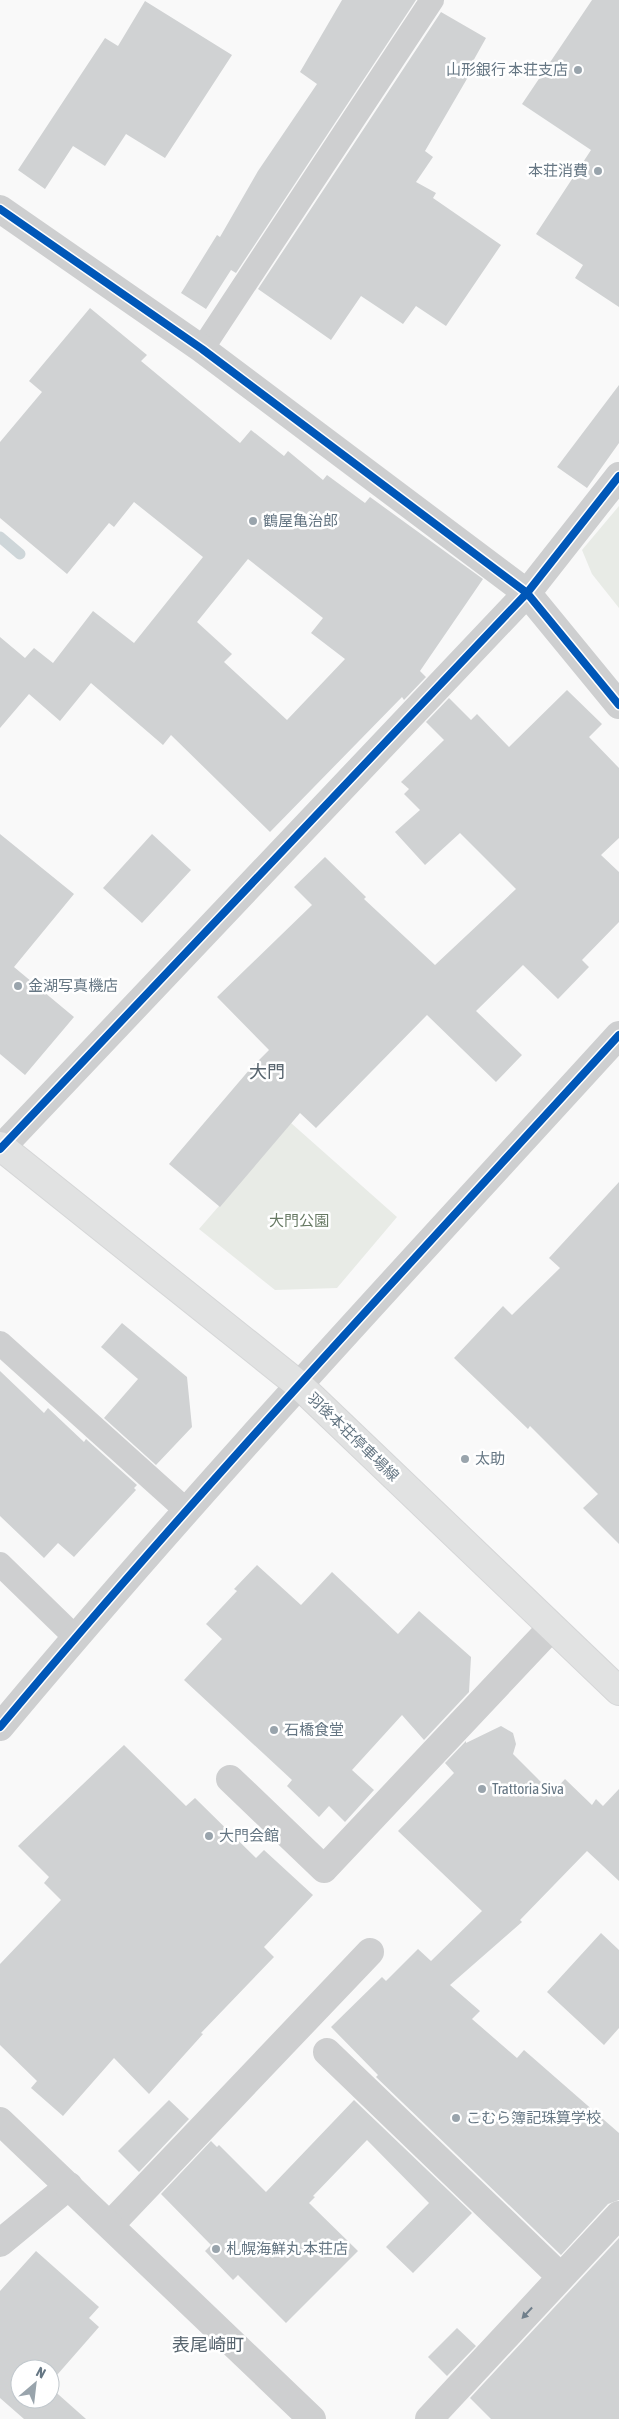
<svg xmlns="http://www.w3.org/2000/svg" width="619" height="2419" font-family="'Asap Condensed','Noto Sans JP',sans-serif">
	<rect width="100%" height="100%" fill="#f9f9f9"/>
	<!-- green -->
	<path fill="#e8ebe6" d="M 619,506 L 619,608 L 592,574 L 582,550 Z
		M 291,1123 L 397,1217 L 337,1288 L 275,1290 L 199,1229 Z"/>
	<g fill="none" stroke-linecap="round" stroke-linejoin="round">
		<!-- stream -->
		<path stroke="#ced6d9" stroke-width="11" d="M 0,537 L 20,554"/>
	</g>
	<!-- building -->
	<path fill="#d0d2d3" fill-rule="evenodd" d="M 342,0 L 416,0 L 236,273 L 231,270 L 206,309 L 181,293 L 217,235 L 220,237 L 258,171 L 317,84 L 300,72 Z
		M 592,0 L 619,0 L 619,307 L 575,278 L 583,265 L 536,234 L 591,150 L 522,104 Z
		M 145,1 L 232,55 L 165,158 L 126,134 L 105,166 L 73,146 L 45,189 L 18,170 L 105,38 L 118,46 Z
		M 441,12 L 486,38 L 472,63 L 475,65 L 425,151 L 433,157 L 416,182 L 436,193 L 433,198 L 501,245 L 446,326 L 416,306 L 403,324 L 361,296 L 331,340 L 258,289 Z
		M 90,308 L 147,355 L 141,361 L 240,443 L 251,430 L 284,456 L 288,451 L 323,480 L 327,475 L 365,503 L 370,497 L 483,579 L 420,671 L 426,677 L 404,700 L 402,697 L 270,832 L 171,735 L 163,745 L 91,683 L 60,721 L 29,694 L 0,728 L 0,637 L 25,658 L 34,648 L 53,663 L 93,611 L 134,643 L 203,557 L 134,502 L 114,527 L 109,523 L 67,574 L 0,518 L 0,442 L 42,392 L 29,381 ZM 248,559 L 323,618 L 311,633 L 345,659 L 287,720 L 224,662 L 232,654 L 197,622 Z
		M 619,385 L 619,443 L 587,488 L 557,467 Z
		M 567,690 L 602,724 L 589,737 L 619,768 L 619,838 L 601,855 L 619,872 L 619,922 L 582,960 L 589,967 L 558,999 L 523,965 L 476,1011 L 522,1055 L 496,1082 L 427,1015 L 316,1128 L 300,1113 L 220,1207 L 169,1164 L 250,1069 L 269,1050 L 217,997 L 312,905 L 294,887 L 325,857 L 366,897 L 364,899 L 435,965 L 516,889 L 460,833 L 425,865 L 395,832 L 420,810 L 404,794 L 409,789 L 401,782 L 444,740 L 426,722 L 449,698 L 471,720 L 477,714 L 509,747 Z
		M 0,834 L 74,894 L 14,967 L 74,1017 L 25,1075 L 0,1054 Z
		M 152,834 L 191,870 L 142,923 L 103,888 Z
		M 619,1182 L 619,1544 L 583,1508 L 598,1494 L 530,1426 L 528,1429 L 454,1358 L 503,1306 L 512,1315 L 560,1268 L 549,1258 Z
		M 122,1323 L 187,1377 L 192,1427 L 156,1465 L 104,1418 L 138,1379 L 101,1347 Z
		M 0,1371 L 44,1413 L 48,1408 L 84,1442 L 86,1439 L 137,1485 L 134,1488 L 136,1490 L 74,1557 L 58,1543 L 44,1558 L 0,1516 Z
		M 257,1565 L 301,1605 L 332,1572 L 398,1634 L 419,1611 L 471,1657 L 469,1692 L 424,1740 L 402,1715 L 352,1770 L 374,1790 L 345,1822 L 329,1806 L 319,1817 L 287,1786 L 292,1780 L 184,1680 L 222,1639 L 206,1624 L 237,1591 L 234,1589 Z
		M 501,1726 L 513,1733 L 516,1744 L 513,1754 L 552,1793 L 565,1779 L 592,1805 L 596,1799 L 603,1806 L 619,1789 L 619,1881 L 587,1851 L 520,1920 L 522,1922 L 450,1985 L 480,2011 L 472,2019 L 517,2058 L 524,2050 L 619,2133 L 619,2200 L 608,2204 L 561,2255 L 376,2077 L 378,2075 L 331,2027 L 382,1977 L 386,1981 L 418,1949 L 431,1961 L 482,1911 L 398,1831 L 454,1773 L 445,1763 L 466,1741 L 466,1743 Z
		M 124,1745 L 186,1806 L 195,1798 L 256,1858 L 264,1850 L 313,1895 L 264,1947 L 274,1957 L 201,2033 L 203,2034 L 149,2094 L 114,2058 L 63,2116 L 31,2088 L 37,2081 L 0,2045 L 0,1964 L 61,1900 L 44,1883 L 49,1877 L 18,1846 Z
		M 601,1933 L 619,1950 L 619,2028 L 604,2045 L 547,1992 Z
		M 169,2100 L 189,2119 L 139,2172 L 118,2151 Z
		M 354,2100 L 472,2213 L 413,2273 L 386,2247 L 429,2203 L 367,2140 L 313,2196 L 315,2197 L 309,2203 L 358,2251 L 286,2323 L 238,2275 L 233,2280 L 205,2251 L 211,2245 L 161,2194 L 211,2141 L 217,2147 L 219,2145 L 266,2192 Z
		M 619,2238 L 619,2419 L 491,2419 L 470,2398 Z
		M 36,2251 L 99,2307 L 89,2318 L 99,2327 L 50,2383 L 50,2369 L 20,2369 L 20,2399 L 50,2399 L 50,2387 L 86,2419 L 24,2419 L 0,2398 L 0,2291 Z
		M 457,2328 L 476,2346 L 447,2376 L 428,2357 Z"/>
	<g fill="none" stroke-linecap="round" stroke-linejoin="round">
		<!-- secondary casing -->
		<g stroke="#d5d6d7" stroke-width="30">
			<path id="secondary" d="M 0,1146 L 299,1385 L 619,1691"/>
		</g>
		<!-- service -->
		<path stroke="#cecfd0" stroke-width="24" d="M 202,349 L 432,0
			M 0,1343 L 187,1511
			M 0,1564 L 75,1637"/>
		<!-- minor -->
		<path stroke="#cecfd0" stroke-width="28" d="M 0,209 L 202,349 L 527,593 L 619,705
			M 0,1149 L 527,593 L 619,476
			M 230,1779 L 324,1869 L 552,1627
			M 327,2052 L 561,2277
			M 110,2225 L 370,1952
			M 0,2243 L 69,2186
			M 429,2419 L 619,2215"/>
		<!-- tertiary -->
		<path stroke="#cecfd0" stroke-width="28" d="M 0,1727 C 198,1490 410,1264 619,1035
			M 0,2121 L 312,2419"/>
		<!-- secondary -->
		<use href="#secondary" stroke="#e1e2e2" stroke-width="28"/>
		<!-- cycleway casing -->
		<g stroke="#fff" stroke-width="11">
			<path id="cycleway" d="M 0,209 L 202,349 L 527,593 L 619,705
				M 0,1149 L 527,593 L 619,476
				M 0,1727 C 198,1490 410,1264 619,1035"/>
		</g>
		<!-- cycleway -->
		<use href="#cycleway" stroke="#0057b8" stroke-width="8"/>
	</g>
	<!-- one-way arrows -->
	<defs><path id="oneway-solid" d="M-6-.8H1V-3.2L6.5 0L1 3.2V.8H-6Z" transform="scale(1.25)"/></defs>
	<use fill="#707f8b" href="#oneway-solid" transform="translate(527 2313) rotate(133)"/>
	<!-- markers -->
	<g fill="#99a4ac" stroke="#fff" stroke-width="2">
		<circle cx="578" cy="70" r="5"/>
		<circle cx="598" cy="171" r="5"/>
		<circle cx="253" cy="521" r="5"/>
		<circle cx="18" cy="986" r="5"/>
		<circle cx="465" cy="1459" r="5"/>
		<circle cx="274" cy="1730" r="5"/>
		<circle cx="482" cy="1789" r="5"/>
		<circle cx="209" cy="1836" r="5"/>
		<circle cx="456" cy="2118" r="5"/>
		<circle cx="216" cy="2249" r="5"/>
	</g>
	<g text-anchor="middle" stroke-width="5" stroke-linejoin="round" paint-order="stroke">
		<!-- poi labels -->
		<g font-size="15" fill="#657683" stroke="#fff" text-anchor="start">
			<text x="568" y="75" text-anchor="end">山形銀行 本荘支店</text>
			<text x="588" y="176" text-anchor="end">本荘消費</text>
			<text x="263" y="526">鶴屋亀治郎</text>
			<text x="28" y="991">金湖写真機店</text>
			<text x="475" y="1464">太助</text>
			<text x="284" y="1735">石橋食堂</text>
			<text x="492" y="1794">Trattoria Siva</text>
			<text x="219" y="1841">大門会館</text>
			<text x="466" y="2123">こむら簿記珠算学校</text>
			<text x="226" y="2254">札幌海鮮丸 本荘店</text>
		</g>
		<!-- park labels -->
		<g font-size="15" fill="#687a64" stroke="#fff">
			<text x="299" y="1226">大門公園</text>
		</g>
		<!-- street labels -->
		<g font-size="15" fill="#657683" stroke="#fff">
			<text transform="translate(353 1437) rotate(44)" y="5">羽後本荘停車場線</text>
		</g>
		<!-- quarter labels -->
		<g font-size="18" fill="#57646e" stroke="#fff">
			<text x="267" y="1078">大門</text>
			<text x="208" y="2351">表尾崎町</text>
		</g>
	</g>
	<!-- north arrow -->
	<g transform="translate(35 2384) rotate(28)"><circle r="24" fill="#ffffff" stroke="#c1c8cd"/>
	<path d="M0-4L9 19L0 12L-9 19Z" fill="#99a4ac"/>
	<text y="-8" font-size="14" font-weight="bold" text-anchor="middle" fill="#657683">N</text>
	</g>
</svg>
